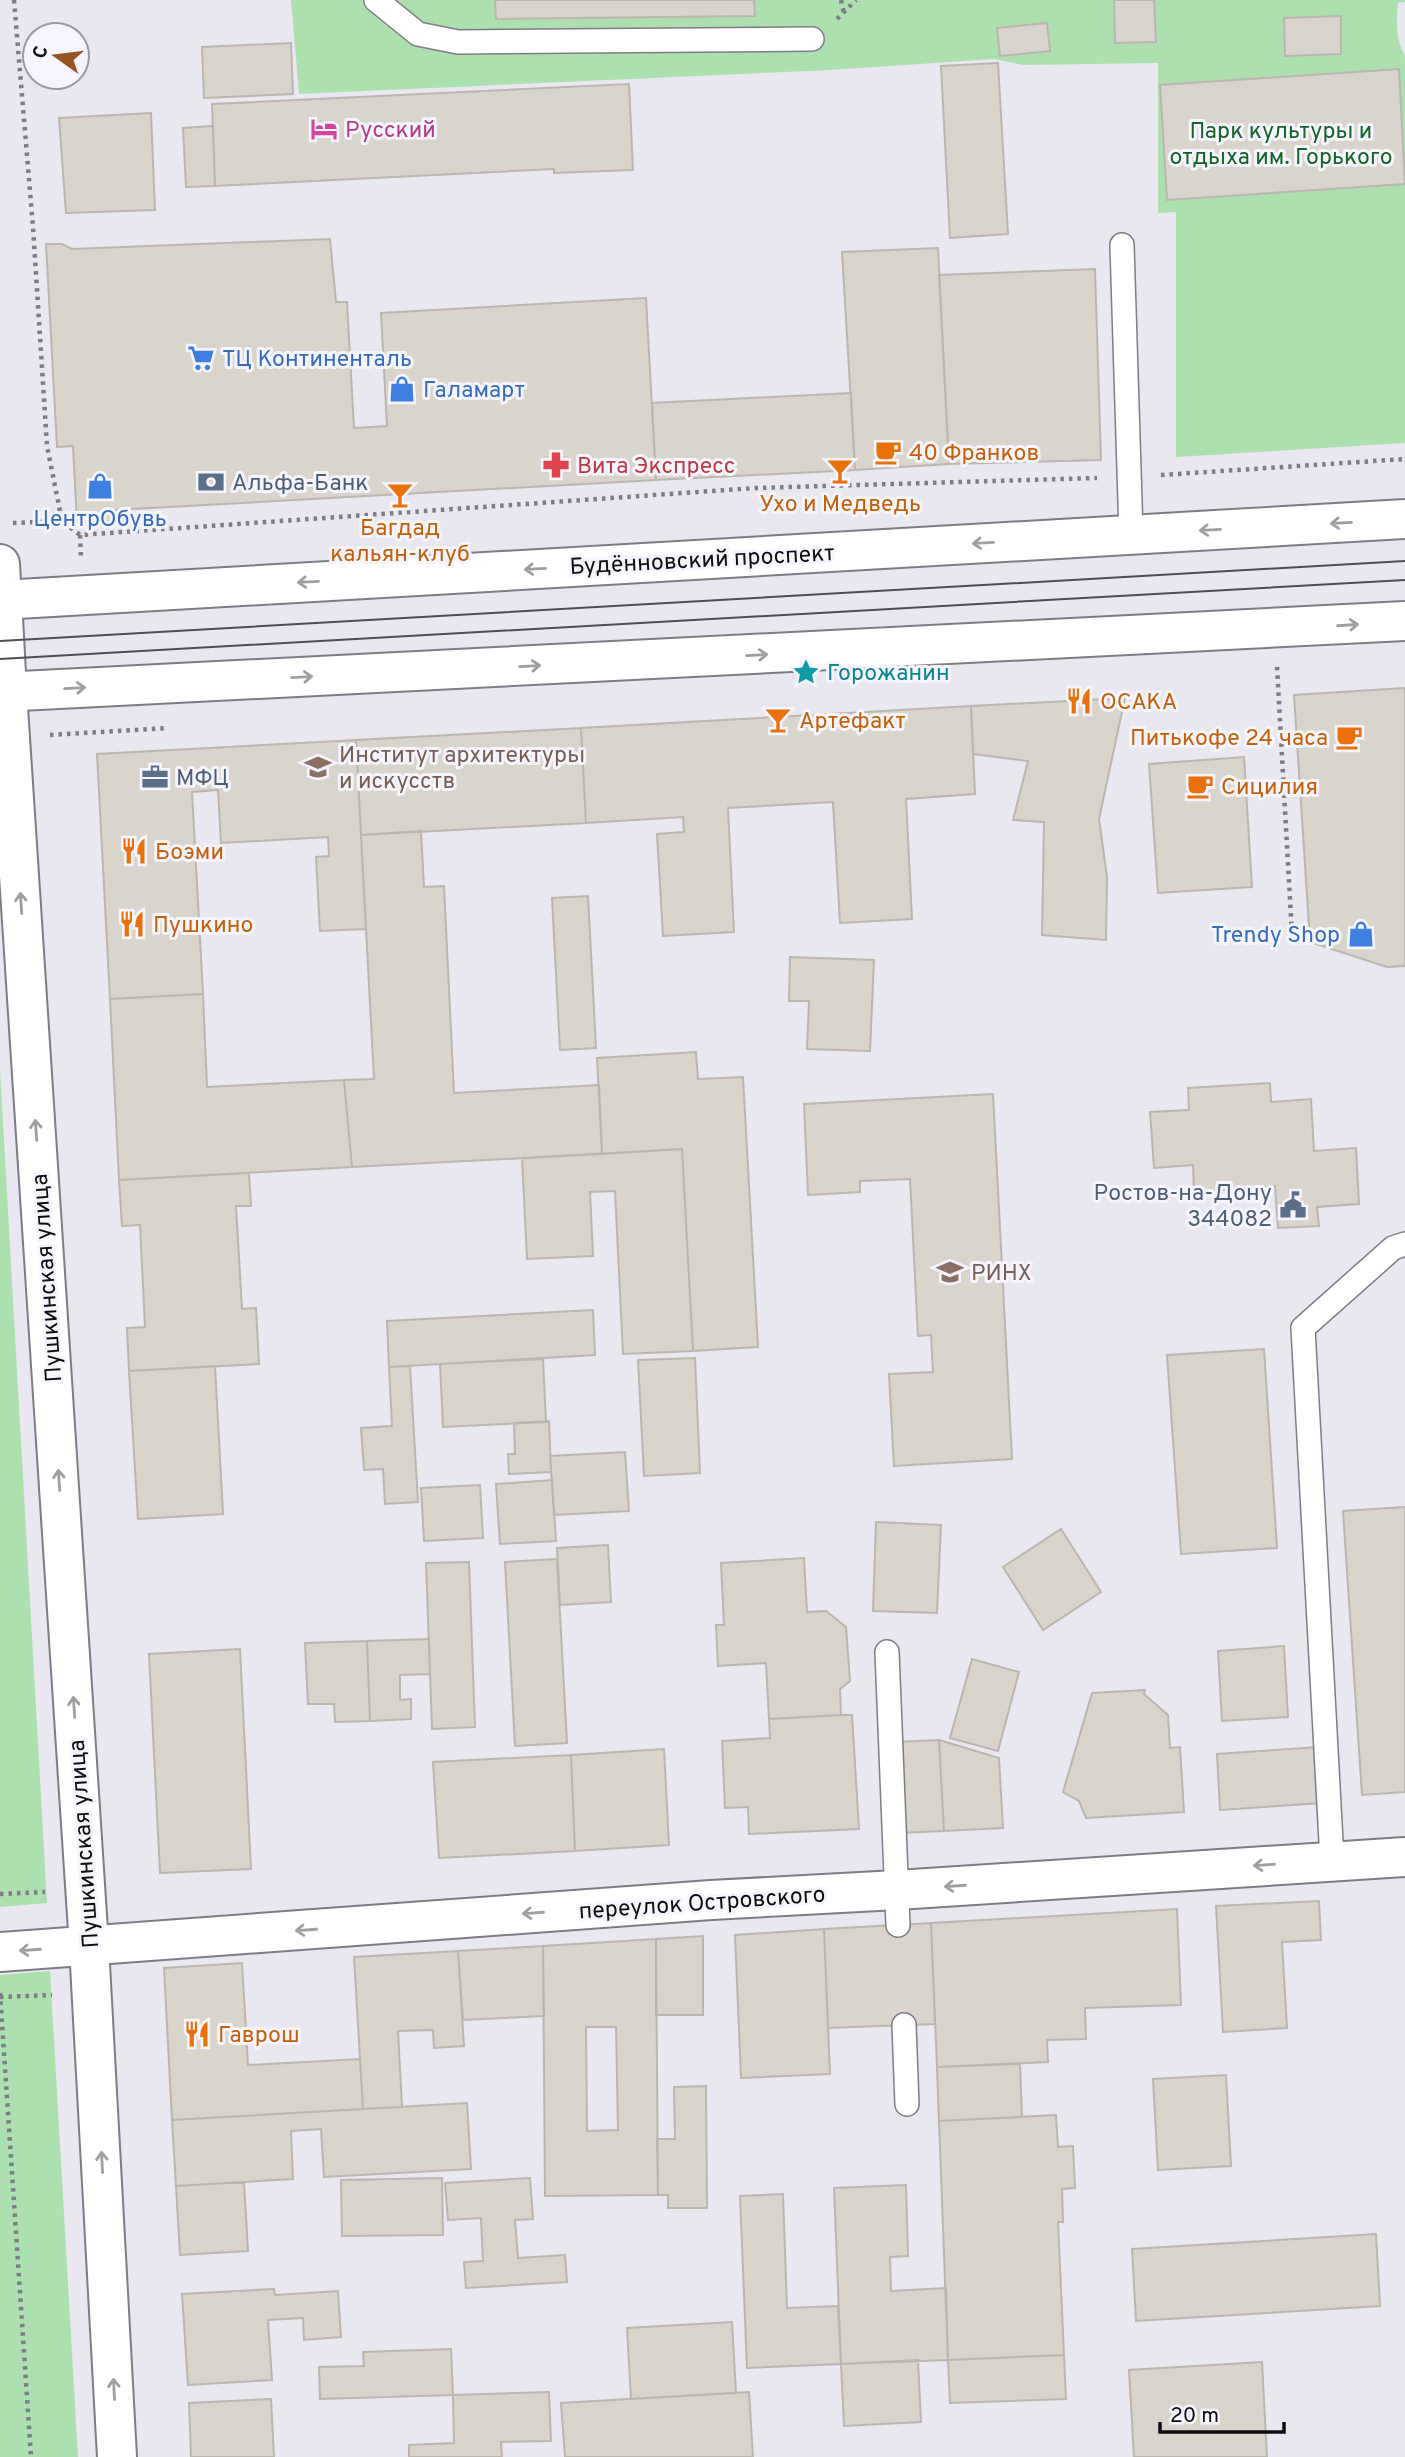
<svg xmlns="http://www.w3.org/2000/svg" width="1405" height="2457" font-family="Overpass,sans-serif">
	<rect width="100%" height="100%" fill="#e9e8f1"/>
	<!-- green -->
	<path fill="#ace0af" d="M 291,0 L 1405,0 L 1405,2 L 1398,3 C 1396,23 1396,39 1405,57 L 1405,443 L 1176,457 L 1176,212 L 1158,213 L 1158,63 L 1024,65 L 994,59 L 830,70 L 299,94 Z
		M 0,1069 L 47,1903 L 0,1907 Z
		M 50,1971 L 78,2457 L 0,2457 L 0,1975 Z"/>
	<!-- building -->
	<path fill="#d9d4cc" stroke="#bbb6af" stroke-width="2" fill-rule="evenodd" d="M 495,0 L 754,0 L 755,16 L 496,19 Z
		M 1114,0 L 1154,0 L 1156,42 L 1115,43 Z
		M 1341,16 L 1341,54 L 1285,56 L 1284,18 Z
		M 1047,23 L 1050,51 L 1000,56 L 997,28 Z
		M 291,43 L 293,94 L 204,98 L 202,47 Z
		M 998,63 L 1008,234 L 950,238 L 941,66 Z
		M 1399,69 L 1405,184 L 1167,200 L 1160,85 Z
		M 629,84 L 633,170 L 554,173 L 554,169 L 215,186 L 212,104 Z
		M 151,113 L 155,210 L 66,213 L 59,118 Z
		M 213,126 L 215,186 L 186,187 L 183,128 Z
		M 330,239 L 336,302 L 347,302 L 354,428 L 387,426 L 381,313 L 646,298 L 656,480 L 115,510 L 116,521 L 77,523 L 73,446 L 57,447 L 46,244 L 62,244 L 72,249 Z
		M 938,248 L 949,464 L 855,470 L 842,252 Z
		M 1095,269 L 1101,460 L 949,464 L 939,275 Z
		M 851,393 L 855,470 L 656,480 L 652,403 Z
		M 1405,688 L 1405,966 L 1387,967 L 1310,942 L 1294,695 Z
		M 1125,698 L 1099,819 L 1107,877 L 1106,940 L 1042,935 L 1044,822 L 1013,820 L 1028,761 L 973,754 L 971,706 Z
		M 971,706 L 975,794 L 906,799 L 912,919 L 840,923 L 833,802 L 728,808 L 734,932 L 663,936 L 657,834 L 684,832 L 683,817 L 586,823 L 581,728 Z
		M 581,728 L 586,823 L 361,835 L 356,740 Z
		M 356,740 L 366,929 L 320,931 L 316,857 L 329,856 L 328,837 L 221,843 L 218,790 L 192,792 L 203,994 L 110,999 L 97,754 Z
		M 1244,757 L 1252,887 L 1158,893 L 1149,764 Z
		M 421,831 L 424,887 L 444,886 L 454,1093 L 599,1085 L 602,1154 L 352,1167 L 344,1080 L 374,1079 L 361,835 Z
		M 588,896 L 596,1048 L 560,1050 L 552,898 Z
		M 790,957 L 874,960 L 870,1051 L 807,1049 L 809,1001 L 789,1001 Z
		M 203,994 L 207,1087 L 344,1080 L 352,1167 L 119,1180 L 110,999 Z
		M 696,1052 L 698,1079 L 743,1077 L 758,1347 L 693,1351 L 682,1149 L 602,1154 L 597,1058 Z
		M 1270,1083 L 1271,1102 L 1311,1099 L 1314,1151 L 1356,1148 L 1359,1204 L 1317,1207 L 1319,1226 L 1278,1228 L 1275,1186 L 1194,1192 L 1193,1165 L 1154,1168 L 1150,1112 L 1189,1110 L 1188,1088 Z
		M 993,1094 L 1012,1459 L 894,1466 L 889,1374 L 933,1372 L 931,1335 L 918,1336 L 910,1179 L 860,1181 L 860,1192 L 808,1195 L 804,1104 Z
		M 682,1149 L 693,1351 L 623,1354 L 615,1191 L 590,1192 L 593,1256 L 527,1259 L 522,1158 Z
		M 249,1173 L 251,1206 L 236,1206 L 242,1309 L 256,1308 L 259,1364 L 129,1371 L 127,1328 L 145,1327 L 140,1225 L 122,1226 L 119,1180 Z
		M 593,1310 L 595,1355 L 389,1367 L 387,1321 Z
		M 1264,1349 L 1277,1548 L 1181,1554 L 1167,1355 Z
		M 695,1358 L 700,1473 L 644,1476 L 638,1360 Z
		M 543,1359 L 546,1422 L 443,1427 L 440,1364 Z
		M 215,1366 L 223,1514 L 138,1519 L 129,1371 Z
		M 410,1366 L 418,1502 L 385,1504 L 383,1469 L 364,1470 L 361,1428 L 392,1426 L 389,1367 Z
		M 549,1421 L 551,1472 L 509,1474 L 508,1454 L 515,1454 L 514,1423 Z
		M 625,1452 L 629,1511 L 554,1515 L 550,1456 Z
		M 552,1480 L 556,1541 L 500,1544 L 496,1484 Z
		M 480,1485 L 483,1538 L 424,1541 L 421,1488 Z
		M 1405,1507 L 1405,1792 L 1362,1795 L 1343,1511 Z
		M 876,1522 L 941,1525 L 937,1613 L 873,1611 Z
		M 1061,1529 L 1101,1592 L 1043,1630 L 1003,1567 Z
		M 608,1545 L 611,1602 L 560,1605 L 557,1548 Z
		M 804,1558 L 807,1612 L 826,1611 L 846,1627 L 850,1681 L 840,1689 L 841,1715 L 769,1719 L 766,1663 L 718,1666 L 716,1625 L 724,1625 L 721,1563 Z
		M 557,1559 L 567,1743 L 515,1746 L 505,1562 Z
		M 469,1562 L 475,1727 L 432,1729 L 426,1563 Z
		M 429,1639 L 430,1674 L 400,1675 L 400,1700 L 411,1699 L 411,1719 L 370,1721 L 367,1641 Z
		M 367,1641 L 370,1721 L 335,1722 L 334,1704 L 308,1704 L 305,1643 Z
		M 1284,1646 L 1288,1717 L 1222,1721 L 1218,1651 Z
		M 240,1649 L 251,1869 L 160,1873 L 149,1654 Z
		M 972,1659 L 1019,1672 L 998,1751 L 950,1738 Z
		M 1145,1690 L 1144,1694 L 1168,1715 L 1170,1748 L 1180,1747 L 1184,1812 L 1086,1818 L 1079,1801 L 1063,1792 L 1092,1693 Z
		M 841,1715 L 852,1715 L 859,1829 L 749,1834 L 748,1807 L 725,1808 L 722,1741 L 770,1738 L 769,1719 Z
		M 939,1740 L 999,1758 L 1003,1828 L 944,1831 Z
		M 939,1740 L 944,1831 L 900,1833 L 895,1742 Z
		M 1319,1747 L 1322,1803 L 1220,1810 L 1217,1754 Z
		M 664,1749 L 669,1845 L 575,1851 L 571,1755 Z
		M 571,1755 L 575,1851 L 439,1858 L 433,1762 Z
		M 1319,1901 L 1321,1940 L 1282,1942 L 1287,2028 L 1223,2032 L 1216,1906 Z
		M 1177,1909 L 1181,2005 L 1085,2008 L 1086,2039 L 1047,2040 L 1048,2062 L 937,2067 L 931,1923 Z
		M 931,1923 L 935,2024 L 828,2028 L 824,1929 Z
		M 824,1929 L 830,2074 L 741,2078 L 735,1935 Z
		M 703,1936 L 703,2015 L 656,2015 L 656,1939 Z
		M 656,1939 L 658,2195 L 545,2196 L 543,1946 ZM 586,2027 L 616,2027 L 618,2130 L 587,2131 Z
		M 543,1946 L 544,2016 L 463,2020 L 458,1951 Z
		M 458,1951 L 464,2046 L 434,2048 L 433,2030 L 398,2031 L 402,2107 L 363,2109 L 354,1957 Z
		M 242,1963 L 248,2065 L 360,2059 L 363,2109 L 172,2120 L 164,1968 Z
		M 1020,2064 L 1022,2117 L 939,2121 L 937,2067 Z
		M 1226,2075 L 1231,2166 L 1158,2170 L 1153,2079 Z
		M 706,2086 L 707,2208 L 668,2208 L 668,2195 L 658,2195 L 657,2139 L 675,2139 L 674,2087 Z
		M 467,2103 L 471,2169 L 324,2177 L 321,2129 L 291,2131 L 293,2179 L 176,2186 L 172,2120 Z
		M 1056,2115 L 1058,2147 L 1073,2146 L 1075,2188 L 1062,2189 L 1063,2222 L 1058,2222 L 1064,2355 L 948,2360 L 939,2121 Z
		M 442,2178 L 443,2235 L 342,2236 L 341,2180 Z
		M 530,2178 L 533,2219 L 515,2220 L 518,2258 L 565,2255 L 567,2282 L 466,2288 L 464,2262 L 483,2261 L 481,2218 L 448,2220 L 445,2183 Z
		M 244,2182 L 248,2251 L 180,2255 L 176,2186 Z
		M 906,2185 L 908,2256 L 890,2257 L 891,2291 L 946,2288 L 948,2360 L 841,2364 L 834,2188 Z
		M 783,2194 L 787,2308 L 838,2306 L 841,2364 L 747,2368 L 740,2196 Z
		M 1376,2234 L 1380,2306 L 1136,2321 L 1132,2249 Z
		M 274,2289 L 275,2295 L 338,2291 L 341,2337 L 304,2340 L 303,2318 L 268,2320 L 272,2380 L 188,2385 L 182,2294 Z
		M 732,2322 L 736,2393 L 631,2399 L 627,2328 Z
		M 451,2349 L 453,2395 L 320,2399 L 319,2367 L 364,2366 L 363,2352 Z
		M 1064,2355 L 1066,2399 L 950,2403 L 948,2360 Z
		M 918,2360 L 921,2422 L 844,2426 L 841,2364 Z
		M 1262,2362 L 1267,2457 L 1134,2457 L 1129,2370 Z
		M 549,2392 L 551,2441 L 501,2442 L 502,2457 L 409,2457 L 409,2445 L 454,2443 L 453,2395 Z
		M 749,2392 L 753,2457 L 565,2457 L 561,2403 Z
		M 271,2399 L 274,2457 L 191,2457 L 189,2403 Z"/>
	<g fill="none" stroke-linecap="round" stroke-linejoin="round">
		<!-- service casing -->
		<g stroke="#7d7d85" stroke-width="26">
			<path id="service" d="M 376,0 L 418,34 L 458,42 L 812,39
				M 1122,245 L 1131,534
				M 887,1652 L 898,1925
				M 1332,1860 L 1303,1328 L 1393,1248 L 1405,1244
				M 904,2025 L 907,2104"/>
		</g>
		<!-- minor casing -->
		<g stroke="#7d7d85" stroke-width="42">
			<path id="minor" d="M 2,599 L 7,692"/>
		</g>
		<!-- tertiary casing -->
		<g stroke="#7d7d85" stroke-width="42">
			<path id="tertiary" d="M 0,564 L 2,599
				M 7,692 L 89,1946 L 117,2457
				M 0,1952 L 711,1900 L 897,1890 L 1405,1857"/>
		</g>
		<!-- secondary casing -->
		<g stroke="#7d7d85" stroke-width="42">
			<path id="secondary" d="M 0,600 L 1405,519
				M 0,692 L 1405,621"/>
		</g>
		<!-- path -->
		<path stroke="#7e7d83" stroke-width="4.5" stroke-dasharray="3.5 5" stroke-linecap="butt" d="M 14,0 L 33,227 L 47,446 L 62,521
			M 841,0 L 844,13
			M 837,19 L 856,0
			M 1161,475 L 1405,459
			M 13,523 L 62,521 L 80,535 L 755,488 L 1097,478
			M 80,535 L 81,557
			M 1277,667 L 1292,935
			M 50,735 L 167,728
			M 0,1894 L 45,1892
			M 0,1993 L 31,2457
			M 0,1997 L 52,1995"/>
		<!-- service -->
		<use href="#service" stroke="#fff" stroke-width="23"/>
		<!-- minor -->
		<use href="#minor" stroke="#fff" stroke-width="38"/>
		<!-- tertiary -->
		<use href="#tertiary" stroke="#fff" stroke-width="38"/>
		<!-- secondary -->
		<use href="#secondary" stroke="#fff" stroke-width="38"/>
		<!-- tram -->
		<path stroke="#4e4d51" stroke-width="2" d="M 0,641 L 1405,561
			M 0,659 L 1405,580"/>
	</g>
	<!-- one-way arrows -->
	<defs><path id="oneway-shaft" d="M-6 0H5M1.5-3L5.5 0L1.5 3" fill="none" stroke-width="1.6" stroke-linecap="round" stroke-linejoin="round" transform="scale(1.75)"/></defs>
	<g stroke="#9f9f9f">
		<use href="#oneway-shaft" transform="translate(1341 523) rotate(177)"/>
		<use href="#oneway-shaft" transform="translate(1210 530) rotate(177)"/>
		<use href="#oneway-shaft" transform="translate(983 543) rotate(177)"/>
		<use href="#oneway-shaft" transform="translate(535 569) rotate(177)"/>
		<use href="#oneway-shaft" transform="translate(308 582) rotate(177)"/>
		<use href="#oneway-shaft" transform="translate(1348 625) rotate(-4)"/>
		<use href="#oneway-shaft" transform="translate(757 655) rotate(-3)"/>
		<use href="#oneway-shaft" transform="translate(530 666) rotate(-3)"/>
		<use href="#oneway-shaft" transform="translate(302 677) rotate(-3)"/>
		<use href="#oneway-shaft" transform="translate(75 688) rotate(-3)"/>
		<use href="#oneway-shaft" transform="translate(21 903) rotate(-94)"/>
		<use href="#oneway-shaft" transform="translate(36 1130) rotate(-94)"/>
		<use href="#oneway-shaft" transform="translate(59 1480) rotate(-94)"/>
		<use href="#oneway-shaft" transform="translate(74 1707) rotate(-94)"/>
		<use href="#oneway-shaft" transform="translate(1264 1865) rotate(176)"/>
		<use href="#oneway-shaft" transform="translate(955 1886) rotate(176)"/>
		<use href="#oneway-shaft" transform="translate(533 1913) rotate(176)"/>
		<use href="#oneway-shaft" transform="translate(306 1930) rotate(176)"/>
		<use href="#oneway-shaft" transform="translate(30 1950) rotate(176)"/>
		<use href="#oneway-shaft" transform="translate(102 2162) rotate(-93)"/>
		<use href="#oneway-shaft" transform="translate(114 2389) rotate(-93)"/>
	</g>
	<!-- icons -->
	<defs>
		<g id="hotel-bare" transform="scale(2.1)"><path d="M-6-4.5h1.5V1H6V5H4.5V3h-9V5H-6ZM-4 0a1.8 1.8 0 1 1 3.6 0ZM.5 0V-2.5h3Q6-2.5 6 0Z" fill="#d1479c" stroke="#f6f5fe" stroke-width="2.5" paint-order="stroke"/></g>
		<g id="supermarket-bare" transform="scale(2.1)"><path d="M-6-5.5h2.5l.6 2H6L4.5 2H-2.5L-4.4-4H-6ZM-1.5 3.2a1.3 1.3 0 1 0 .1 0ZM3 3.2a1.3 1.3 0 1 0 .1 0Z" fill="#3f7fe0" stroke="#f6f5fe" stroke-width="2.5" paint-order="stroke"/></g>
		<g id="shop-bare" transform="scale(2.1)"><path d="M-5-2.5h2.3a2.7 3.5 0 0 1 5.4 0H5L5.5 6h-11ZM-1.5-2.5h3a1.5 2.3 0 0 0-3 0Z" fill="#3f7fe0" stroke="#f6f5fe" stroke-width="2.5" paint-order="stroke"/></g>
		<g id="cafe-bare" transform="scale(2.1)"><path d="M-5.5-4.5H6V0H3Q3 3.5 0 3.5H-2.5Q-5.5 3.5-5.5 0ZM3-3.2v2h1.7v-2ZM-6 4.5H4V6H-6Z" fill="#e8710a" stroke="#f6f5fe" stroke-width="2.5" paint-order="stroke"/></g>
		<g id="pharmacy-bare" transform="scale(2.1)"><path d="M-2-6h4v4h4v4h-4v4h-4v-4h-4v-4h4Z" fill="#e0444e" stroke="#f6f5fe" stroke-width="2.5" paint-order="stroke"/></g>
		<g id="bar-bare" transform="scale(2.1)"><path d="M-6-5H6L.8 .8V4.5H3.5V6h-7V4.5H-.8V.8Z" fill="#e8710a" stroke="#f6f5fe" stroke-width="2.5" paint-order="stroke"/></g>
		<g id="bank-bare" transform="scale(2.1)"><path d="M-6-4H6V4H-6ZM0-2.3a2.3 2.3 0 1 0 0 4.6a2.3 2.3 0 1 0 0-4.6Z" fill="#5c6f8a" stroke="#f6f5fe" stroke-width="2.5" paint-order="stroke"/></g>
		<g id="sight-bare" transform="scale(2.1)"><path d="M0-6L1.8-2.2L6-1.7L2.9 1.2L3.7 5.4L0 3.3L-3.7 5.4L-2.9 1.2L-6-1.7L-1.8-2.2Z" fill="#0f9aa8" stroke="#f6f5fe" stroke-width="2.5" paint-order="stroke"/></g>
		<g id="restaurant-bare" transform="scale(2.1)"><path d="M-5-6h1v4h1v-4h1v4h1v-4h1v5L-1.5 .5V6h-2V.5L-5-1ZM5-6V6H3V1.5H1.5Q1.5-4 5-6Z" fill="#e8710a" stroke="#f6f5fe" stroke-width="2.5" paint-order="stroke"/></g>
		<g id="university-bare" transform="scale(2.1)"><path d="M0-5L7-2L0 1L-7-2ZM-4 1L0 2.5L4 1V4Q0 6-4 4Z" fill="#8d6e63" stroke="#f6f5fe" stroke-width="2.5" paint-order="stroke"/></g>
		<g id="office-bare" transform="scale(2.1)"><path d="M-6-3h4V-5.5h4V-3h4V5H-6ZM-1-4.5V-3h2v-1.5ZM-6 0V1H6V0Z" fill="#5c6f8a" stroke="#f6f5fe" stroke-width="2.5" paint-order="stroke"/></g>
		<g id="civic-bare" transform="scale(2.1)"><path d="M-.6-6.5H3V-4.5H.6V-3L4-1V1h2V6H-6V1h2V-1L-.6-3ZM-1.2 2.5V6h2.4V2.5Z" fill="#5c6f8a" stroke="#f6f5fe" stroke-width="2.5" paint-order="stroke"/></g>
	</defs>
	<g fill-rule="evenodd">
		<use href="#hotel-bare" x="324" y="129"/>
		<use href="#supermarket-bare" x="201" y="358"/>
		<use href="#shop-bare" x="402" y="389"/>
		<use href="#cafe-bare" x="888" y="452"/>
		<use href="#pharmacy-bare" x="556" y="465"/>
		<use href="#bar-bare" x="840" y="471"/>
		<use href="#bank-bare" x="211" y="482"/>
		<use href="#shop-bare" x="100" y="486"/>
		<use href="#bar-bare" x="400" y="495"/>
		<use href="#sight-bare" x="806" y="672"/>
		<use href="#restaurant-bare" x="1079" y="701"/>
		<use href="#bar-bare" x="778" y="720"/>
		<use href="#cafe-bare" x="1349" y="737"/>
		<use href="#university-bare" x="318" y="767"/>
		<use href="#office-bare" x="155" y="777"/>
		<use href="#cafe-bare" x="1200" y="786"/>
		<use href="#restaurant-bare" x="134" y="851"/>
		<use href="#restaurant-bare" x="132" y="924"/>
		<use href="#shop-bare" x="1361" y="934"/>
		<use href="#civic-bare" x="1293" y="1205"/>
		<use href="#university-bare" x="950" y="1272"/>
		<use href="#restaurant-bare" x="197" y="2034"/>
	</g>
	<g text-anchor="middle" stroke-width="6" stroke-linejoin="round" paint-order="stroke">
		<!-- hotel labels -->
		<g font-size="23" fill="#b23c85" stroke="#f6f5fe" text-anchor="start">
			<text x="345" y="137">Русский</text>
		</g>
		<!-- park labels -->
		<g font-size="23" fill="#136425" stroke="#f6f5fe">
			<text x="1281" y="138">Парк культуры и<tspan x="1281" dy="26">отдыха им. Горького</tspan></text>
		</g>
		<!-- shop labels -->
		<g font-size="23" fill="#366cbe" stroke="#f6f5fe" text-anchor="start">
			<text x="222" y="366">ТЦ Континенталь</text>
			<text x="423" y="397">Галамарт</text>
			<text x="100" y="526" text-anchor="middle">ЦентрОбувь</text>
			<text x="1340" y="942" text-anchor="end">Trendy Shop</text>
		</g>
		<!-- food labels -->
		<g font-size="23" fill="#c56008" stroke="#f6f5fe" text-anchor="start">
			<text x="909" y="460">40 Франков</text>
			<text x="840" y="511" text-anchor="middle">Ухо и Медведь</text>
			<text x="400" y="535" text-anchor="middle">Багдад<tspan x="400" dy="26">кальян-клуб</tspan></text>
			<text x="1100" y="709">ОСАКА</text>
			<text x="799" y="728">Артефакт</text>
			<text x="1328" y="745" text-anchor="end">Питькофе 24 часа</text>
			<text x="1221" y="794">Сицилия</text>
			<text x="155" y="859">Боэми</text>
			<text x="153" y="932">Пушкино</text>
			<text x="218" y="2042">Гаврош</text>
		</g>
		<!-- health labels -->
		<g font-size="23" fill="#be3a42" stroke="#f6f5fe" text-anchor="start">
			<text x="577" y="473">Вита Экспресс</text>
		</g>
		<!-- service labels -->
		<g font-size="23" fill="#4e5e75" stroke="#f6f5fe" text-anchor="start">
			<text x="232" y="490">Альфа-Банк</text>
			<text x="176" y="785">МФЦ</text>
			<text x="1272" y="1200" text-anchor="end">Ростов-на-Дону<tspan x="1272" dy="26">344082</tspan></text>
		</g>
		<!-- street labels -->
		<g font-size="23" fill="#0e0e10" stroke="#f6f5fe">
			<text transform="translate(702 559) rotate(-3)" y="8">Будённовский проспект</text>
			<text transform="translate(46 1278) rotate(-94)" y="8">Пушкинская улица</text>
			<text transform="translate(83 1844) rotate(-94)" y="8">Пушкинская улица</text>
			<text transform="translate(702 1902) rotate(-4)" y="8">переулок Островского</text>
		</g>
		<!-- culture labels -->
		<g font-size="23" fill="#0d838f" stroke="#f6f5fe" text-anchor="start">
			<text x="827" y="680">Горожанин</text>
		</g>
		<!-- education labels -->
		<g font-size="23" fill="#785e54" stroke="#f6f5fe" text-anchor="start">
			<text x="339" y="762">Институт архитектуры<tspan x="339" dy="26">и искусств</tspan></text>
			<text x="971" y="1280">РИНХ</text>
		</g>
	</g>
	<!-- north arrow -->
	<g transform="translate(56 56) rotate(284)"><circle r="33" fill="#f6f5fe" stroke="#99999f" stroke-width="2"/>
	<path d="M0-5L12 26L0 18L-12 26Z" fill="#965522"/>
	<text y="-10" font-size="19" font-weight="bold" text-anchor="middle" fill="#0e0e10">С</text>
	</g>
	<!-- scale -->
	<path d="M1160 2422v10h124v-10" fill="none" stroke="#0e0e10" stroke-width="3.5"/>
	<text x="1170" y="2422" font-size="21" fill="#0e0e10" stroke="#f6f5fe" stroke-width="5" paint-order="stroke">20 m</text>
</svg>
